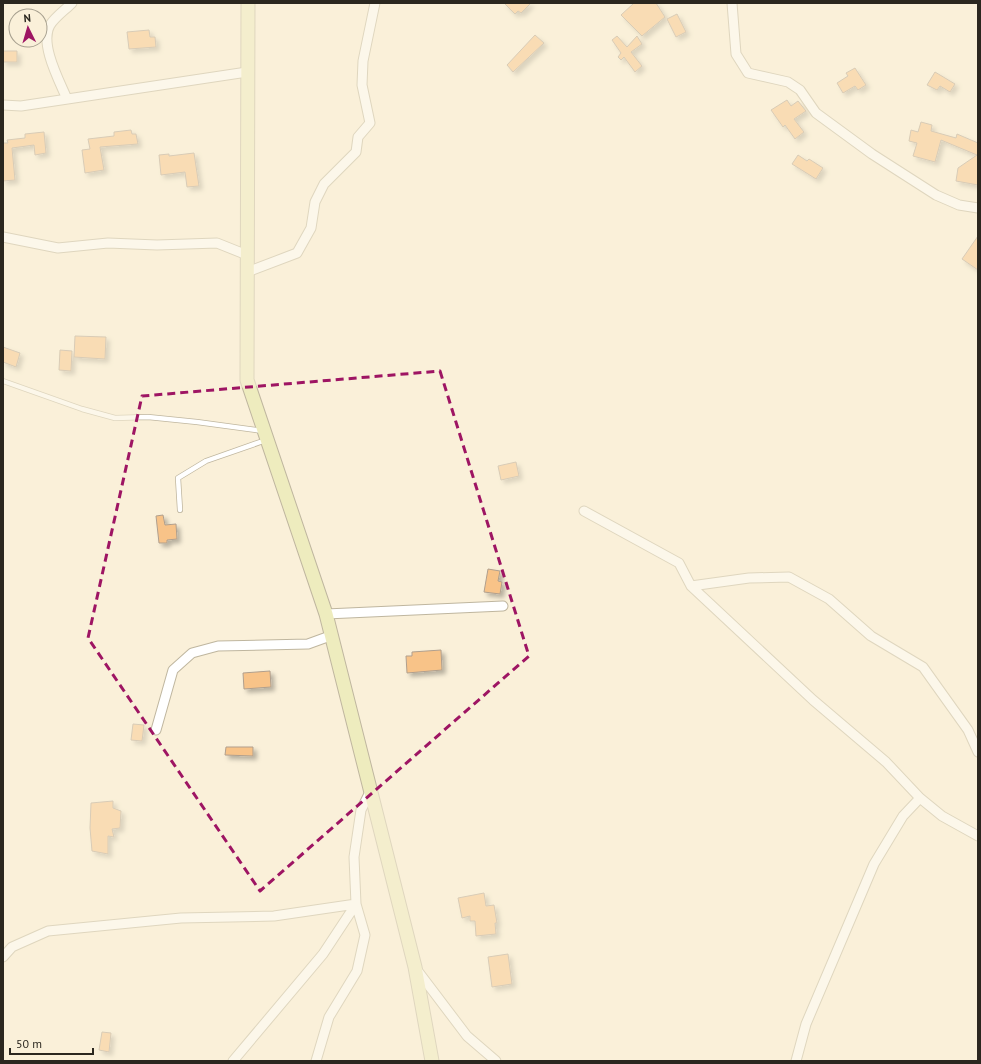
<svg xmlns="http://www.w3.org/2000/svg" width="981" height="1064" font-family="'PT Sans',sans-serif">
	<defs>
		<filter id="shadow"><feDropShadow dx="3.5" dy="3.5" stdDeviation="2" flood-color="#0004"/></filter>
	</defs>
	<rect width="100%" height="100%" fill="#faf0d9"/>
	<!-- building -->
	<path fill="#f8c388" stroke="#b09f8d" filter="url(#shadow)" d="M 504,3 L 531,3 L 521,13 L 518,11 L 515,14 Z
		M 634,3 L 656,3 L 665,17 L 642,36 L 621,15 Z
		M 677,14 L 686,32 L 676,37 L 667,19 Z
		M 149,30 L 150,37 L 155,37 L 156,47 L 129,49 L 127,32 Z
		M 535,35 L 544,43 L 513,72 L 507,65 Z
		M 617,36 L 627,47 L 637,36 L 642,44 L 631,52 L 642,66 L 635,72 L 624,57 L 621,60 L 618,57 L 621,53 L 612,40 Z
		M 3,51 L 17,51 L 17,62 L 3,62 Z
		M 855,68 L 866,85 L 858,90 L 855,86 L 843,93 L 837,83 L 848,76 L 846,73 Z
		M 935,72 L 955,84 L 950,92 L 940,86 L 937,90 L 927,85 Z
		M 787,100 L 791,106 L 798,101 L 806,111 L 794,119 L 804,132 L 795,139 L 785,125 L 783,127 L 771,110 Z
		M 921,122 L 932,125 L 931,131 L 956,138 L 957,134 L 978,143 L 978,185 L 956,181 L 958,168 L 977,155 L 941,140 L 935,162 L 913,156 L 917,143 L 909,141 L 911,130 L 918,132 Z
		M 131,130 L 132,134 L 136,134 L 138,144 L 100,147 L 104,170 L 85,173 L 82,150 L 90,149 L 88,139 L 114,136 L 114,132 Z
		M 44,132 L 46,153 L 35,155 L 34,145 L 12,148 L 15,180 L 3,181 L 3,143 L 8,143 L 7,140 L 25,138 L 25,134 Z
		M 194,153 L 199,186 L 187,187 L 185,172 L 161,175 L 159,155 L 169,154 L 169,156 Z
		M 798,155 L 807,161 L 809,159 L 823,168 L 816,179 L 792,164 Z
		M 978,236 L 978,270 L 962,259 Z
		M 75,336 L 106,337 L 105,359 L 74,357 Z
		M 3,347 L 20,353 L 16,367 L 3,362 Z
		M 60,350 L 72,351 L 71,371 L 59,370 Z
		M 516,462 L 519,476 L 501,480 L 498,466 Z
		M 163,515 L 165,525 L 176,524 L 177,539 L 167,540 L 167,543 L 159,543 L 156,516 Z
		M 488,569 L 500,571 L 498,581 L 502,582 L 500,594 L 484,592 Z
		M 441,650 L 442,670 L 407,673 L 406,656 L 412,656 L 412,652 Z
		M 270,671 L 271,687 L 244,689 L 243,673 Z
		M 133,724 L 144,725 L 142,741 L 131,740 Z
		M 226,747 L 253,747 L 253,756 L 225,755 Z
		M 113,801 L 113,808 L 121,811 L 120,828 L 112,829 L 114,837 L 108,836 L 108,854 L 92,851 L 90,828 L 91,803 Z
		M 484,893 L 486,906 L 494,905 L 497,923 L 495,923 L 496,934 L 476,936 L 475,921 L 470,921 L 470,916 L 462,918 L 458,898 Z
		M 508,954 L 512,984 L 492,987 L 488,957 Z
		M 102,1032 L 111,1033 L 109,1052 L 99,1050 Z"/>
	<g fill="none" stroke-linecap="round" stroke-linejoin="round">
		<!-- lane casing -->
		<g stroke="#bfb69f" stroke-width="6">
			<path id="lane" d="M 3,381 L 82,409 L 115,418 L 148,417 L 197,422 L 263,431
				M 180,510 L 178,478 L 206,461 L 266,440"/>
		</g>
		<!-- street casing -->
		<g stroke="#bfb69f" stroke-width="11">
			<path id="street" d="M 732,3 L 736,54 L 748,73 L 788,82 L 800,90 L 816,113 L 872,154 L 936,195 L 959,205 L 978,208
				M 67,99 C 60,82 39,44 50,25 C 55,17 65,10 72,3
				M 3,105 L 21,106 L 247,72
				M 3,237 L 58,248 L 108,243 L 157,245 L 217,243 L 247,255
				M 247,272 L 297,253 L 311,228 L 315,202 L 324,184 L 356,152 L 358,137 L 370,123 L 362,85 L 363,61 L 375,3
				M 584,511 L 679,563 L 691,586 L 813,700 L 886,762 L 920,798 L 942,816 L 978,836
				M 691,586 L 749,578 L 789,577 L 829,599 L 871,636 L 923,667 L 968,730 L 978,752
				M 326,614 L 503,606
				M 156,730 L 173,670 L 192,653 L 218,646 L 308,644 L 330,636
				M 3,957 L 12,947 L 48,931 L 181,918 L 274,916 L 356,904 L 365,935 L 357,971 L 329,1017 L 316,1061
				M 417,970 L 467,1036 L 496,1061
				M 233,1061 L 323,954 L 356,904 L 354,857 L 361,810 L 371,790
				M 796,1061 L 806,1024 L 874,864 L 903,816 L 920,798"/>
		</g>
		<!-- secondary casing -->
		<g stroke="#bfb69f" stroke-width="15">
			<path id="secondary" d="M 248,3 L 247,380 L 326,614 L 415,967 L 432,1061"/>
		</g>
		<!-- lane -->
		<use href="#lane" stroke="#fff" stroke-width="4.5"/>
		<!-- street -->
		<use href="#street" stroke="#fff" stroke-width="9"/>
		<!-- secondary -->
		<use href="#secondary" stroke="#eeecbe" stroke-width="13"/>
	</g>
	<!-- marked area -->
	<path d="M0 0H981V1064H0ZM 440,371 L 529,656 L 260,891 L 88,638 L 142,396 Z" fill="#faf0d9" fill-opacity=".55" fill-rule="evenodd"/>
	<path fill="none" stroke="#9e1563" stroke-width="3" stroke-dasharray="8 5" stroke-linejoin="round" d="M 440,371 L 529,656 L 260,891 L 88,638 L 142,396 Z"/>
	<!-- border -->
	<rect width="981" height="1064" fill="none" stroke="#2b271f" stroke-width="8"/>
	<!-- north arrow -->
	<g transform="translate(28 28) rotate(355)"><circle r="19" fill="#faf0d9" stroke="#a7a08f"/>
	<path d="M0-3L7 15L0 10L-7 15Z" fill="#9e1563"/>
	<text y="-6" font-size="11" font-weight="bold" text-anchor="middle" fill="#2b271f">N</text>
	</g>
	<!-- scale -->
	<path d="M10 1048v6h83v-6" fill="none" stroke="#2b271f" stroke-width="2"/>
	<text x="16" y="1048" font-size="12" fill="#2b271f" stroke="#faf0d9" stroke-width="3" paint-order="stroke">50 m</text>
</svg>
